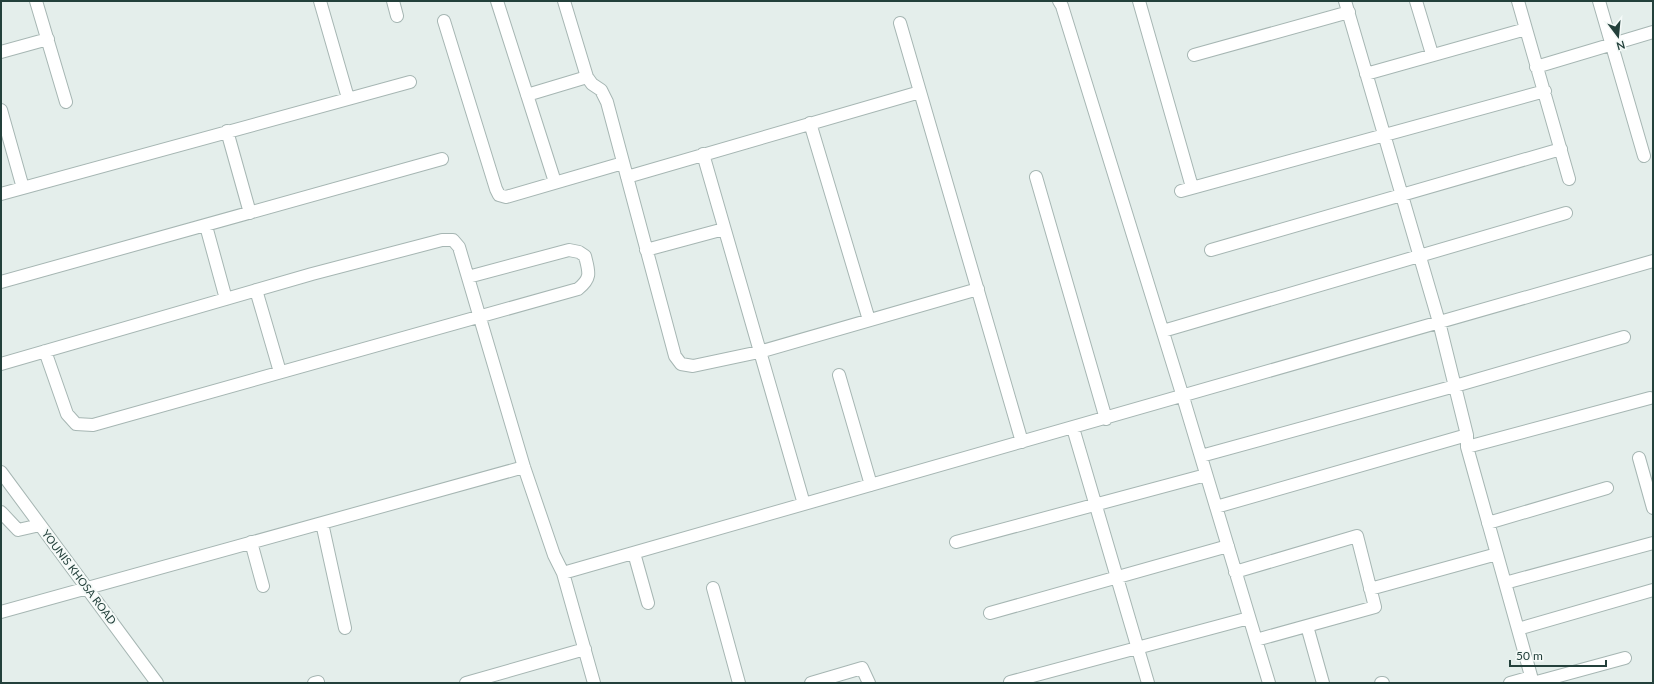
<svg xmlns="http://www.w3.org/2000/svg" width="1654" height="684" font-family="Lato,sans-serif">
	<rect width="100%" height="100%" fill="#e4eeeb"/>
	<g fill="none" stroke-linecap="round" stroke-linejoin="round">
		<!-- minor casing -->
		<g stroke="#a6b6b3" stroke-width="14">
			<path id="minor" d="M 36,1 L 66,102
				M 320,1 L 348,98
				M 393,1 L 397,16
				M 497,1 L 555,182
				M 564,1 L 587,77 L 592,84 L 601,90 L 607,102 L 675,356 L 681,364 L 693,366 L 759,352 L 978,289
				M 1059,1 L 1062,6 L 1183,397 L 1269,683
				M 1139,1 L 1192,187
				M 1345,1 L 1439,322 L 1467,435 L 1467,447 L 1533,683
				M 1416,1 L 1432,54
				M 1518,1 L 1569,179
				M 1599,1 L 1644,156
				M 444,21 L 496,189 L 499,195 L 506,197 L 623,163
				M 900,23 L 1022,442
				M 1,52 L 48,39
				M 1194,55 L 1349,12
				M 1536,67 L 1653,32
				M 1366,74 L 1526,29
				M 527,95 L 587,77
				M 1,110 L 23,188
				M 810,123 L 869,320
				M 227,131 L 250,213
				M 703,154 L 804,504
				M 627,177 L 920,92
				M 1036,177 L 1106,419
				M 1181,191 L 1545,91
				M 1,194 L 410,82
				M 206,226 L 226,299
				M 646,250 L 724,229
				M 1211,250 L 1561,149
				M 1,282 L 442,159
				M 256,290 L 280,372
				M 1163,331 L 1566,213
				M 45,351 L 67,414 L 76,424 L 93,425 L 578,289 C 592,278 589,272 585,256 L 579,252 L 569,250 L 468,277
				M 1,364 L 312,274 L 442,240 L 453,240 L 459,247 L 524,467 L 554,555 L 563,573 L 594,683
				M 839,375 L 871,485
				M 1073,428 L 1148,683
				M 1467,447 L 1650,398
				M 1201,456 L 1455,386 L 1624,337
				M 1639,458 L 1653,508
				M 1,472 L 157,683
				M 1216,507 L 1467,435
				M 1,512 L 18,530 L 40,525
				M 322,523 L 345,628
				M 1488,523 L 1607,488
				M 251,542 L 263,586
				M 956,542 L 1206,475
				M 634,553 L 648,603
				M 1235,572 L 1357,536 L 1375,607 L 1256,640
				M 563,573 L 1653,261
				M 1505,583 L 1653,543
				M 713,588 L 739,683
				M 1370,589 L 1497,554
				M 1,612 L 524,467
				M 990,613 L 1228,546
				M 1307,626 L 1323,683
				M 1518,629 L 1653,590
				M 1010,682 L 1249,618
				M 314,683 L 318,682
				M 466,683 L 585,649
				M 811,683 L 862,668 L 869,683
				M 1381,683 L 1383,683
				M 1510,683 L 1531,677
				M 1533,683 L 1625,658"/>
		</g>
		<!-- minor -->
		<use href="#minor" stroke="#fff" stroke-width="12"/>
	</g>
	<g text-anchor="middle" stroke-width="4" stroke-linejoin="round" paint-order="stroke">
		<!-- street labels -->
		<g font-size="11" fill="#23403b" stroke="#f5faf8">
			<text transform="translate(79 577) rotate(53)" y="4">YOUNIS KHOSA ROAD</text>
		</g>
	</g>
	<!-- border -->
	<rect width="1654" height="684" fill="none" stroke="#23403b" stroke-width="4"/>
	<!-- north arrow -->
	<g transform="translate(1618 36) rotate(164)" stroke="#f5faf8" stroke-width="3" paint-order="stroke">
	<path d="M0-3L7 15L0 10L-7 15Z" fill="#23403b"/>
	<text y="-6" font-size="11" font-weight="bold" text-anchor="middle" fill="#23403b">N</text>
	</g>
	<!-- scale -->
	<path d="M1510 660v6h96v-6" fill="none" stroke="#23403b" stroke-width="2"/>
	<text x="1516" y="660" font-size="12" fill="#23403b" stroke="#f5faf8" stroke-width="3" paint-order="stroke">50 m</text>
</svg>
